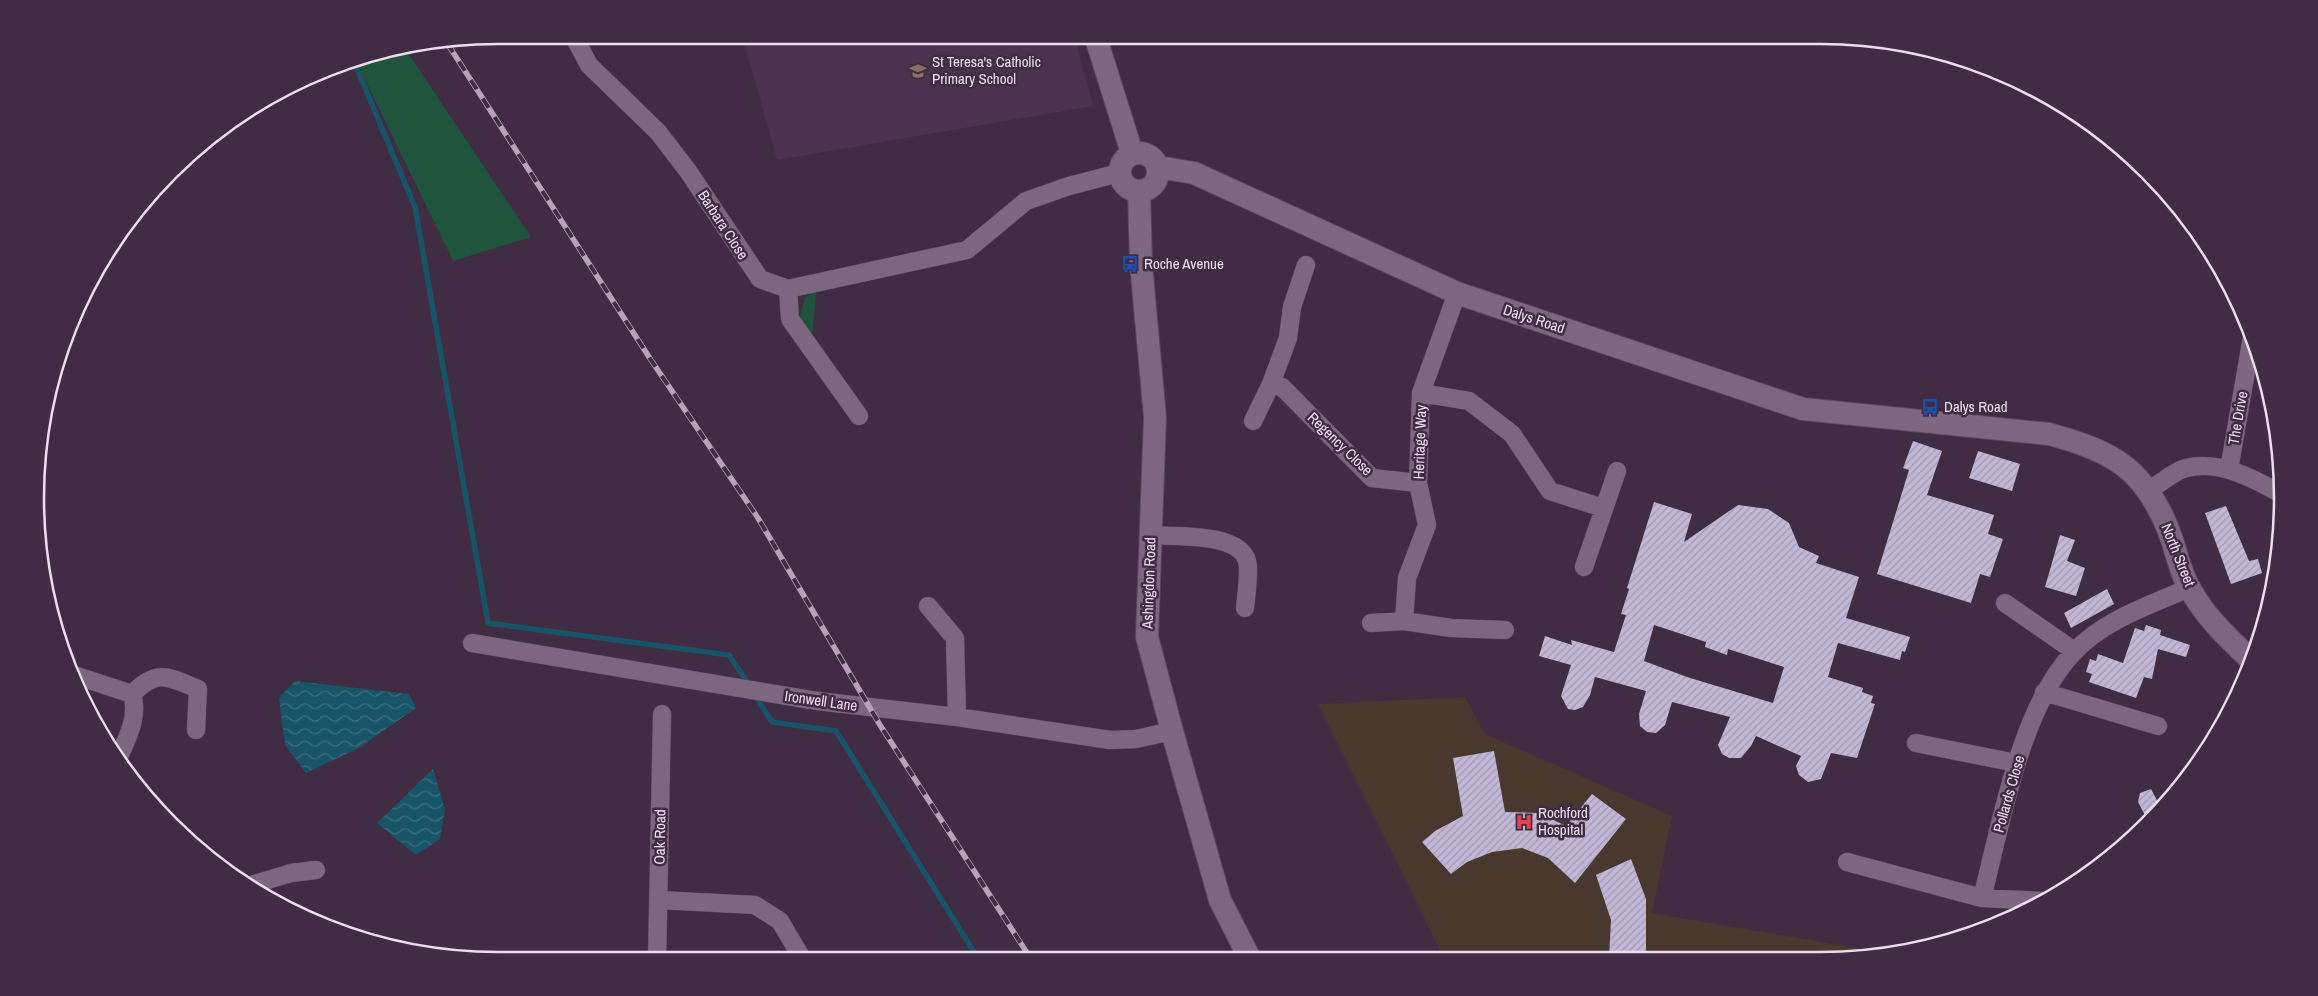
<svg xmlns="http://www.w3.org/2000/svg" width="2318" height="996" font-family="'Archivo Narrow',sans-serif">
	<defs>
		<pattern id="water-waves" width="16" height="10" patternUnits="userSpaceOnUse" patternTransform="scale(1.25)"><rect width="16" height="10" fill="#185467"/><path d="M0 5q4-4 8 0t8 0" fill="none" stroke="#3a6c7d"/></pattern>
		<pattern id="building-hatch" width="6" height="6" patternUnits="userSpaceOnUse" patternTransform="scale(1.25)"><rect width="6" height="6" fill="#c2b7d7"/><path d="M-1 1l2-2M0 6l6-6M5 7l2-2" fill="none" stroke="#a39ab3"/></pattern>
	</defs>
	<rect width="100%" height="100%" fill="#402c43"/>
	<!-- built -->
	<path fill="#4b334f" d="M 742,35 L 1074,35 L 1093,106 L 777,160 Z"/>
	<!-- medical -->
	<path fill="#49382d" d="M 1465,697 L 1485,734 L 1672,816 L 1652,913 L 1891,954 L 1881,957 L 1444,958 L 1318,704 Z"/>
	<!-- green -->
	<path fill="#20543c" d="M 406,50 L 531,237 L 453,261 L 355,59 Z
		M 815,291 L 816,296 L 812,336 L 800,316 L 805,298 Z"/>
	<!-- water -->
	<path fill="url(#water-waves)" d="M 295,681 L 409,694 L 416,708 L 359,748 L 306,773 L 285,745 L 279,698 Z
		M 433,769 L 445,809 L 440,839 L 416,855 L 377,823 Z"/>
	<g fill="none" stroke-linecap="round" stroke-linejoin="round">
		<!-- stream -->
		<path stroke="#185467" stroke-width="5.5" d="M 353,59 L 415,207 L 488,623 L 729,655 L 747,682
			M 755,695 L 772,722 L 836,731 L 979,960"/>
	</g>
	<!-- building -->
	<path fill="url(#building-hatch)" fill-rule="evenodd" d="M 1913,441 L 1942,451 L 1927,495 L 1994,515 L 1988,534 L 2003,539 L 1990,577 L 1980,574 L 1971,603 L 1877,574 L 1909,470 L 1903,468 Z
		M 1978,451 L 2020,464 L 2012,491 L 1969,478 Z
		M 1654,502 L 1692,514 L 1684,542 L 1738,505 L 1768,509 L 1789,523 L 1799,547 L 1819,556 L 1816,563 L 1859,577 L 1846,618 L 1910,637 L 1905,652 L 1902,651 L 1900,660 L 1838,643 L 1828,677 L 1863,688 L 1862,692 L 1873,696 L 1871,703 L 1875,704 L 1857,758 L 1831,753 L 1821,779 L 1808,782 L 1799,775 L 1796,766 L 1801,756 L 1756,736 L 1751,746 L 1741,758 L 1729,758 L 1722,754 L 1718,745 L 1730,717 L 1672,702 L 1665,725 L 1656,733 L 1647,732 L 1640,726 L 1639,714 L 1646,691 L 1595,677 L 1590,695 L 1583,707 L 1575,710 L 1568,709 L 1561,696 L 1571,665 L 1539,656 L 1545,636 L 1572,645 L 1571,640 L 1614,652 L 1626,615 L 1621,614 L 1629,589 L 1627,588 ZM 1654,625 L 1706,642 L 1705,647 L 1727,655 L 1728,649 L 1784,667 L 1773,703 L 1687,677 L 1644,661 Z
		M 2226,506 L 2249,561 L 2258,559 L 2262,573 L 2231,584 L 2205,513 Z
		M 2060,535 L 2075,540 L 2067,561 L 2085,568 L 2076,596 L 2045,587 Z
		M 2107,589 L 2114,604 L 2071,628 L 2064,613 Z
		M 2146,625 L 2161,630 L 2160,635 L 2190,645 L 2186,657 L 2158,649 L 2152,679 L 2144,677 L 2136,698 L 2089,682 L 2092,674 L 2086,672 L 2090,659 L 2096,661 L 2098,654 L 2123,663 L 2135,628 L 2144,631 Z
		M 1494,751 L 1505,812 L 1539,813 L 1566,826 L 1592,794 L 1626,819 L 1575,883 L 1548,858 L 1522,848 L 1492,852 L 1467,862 L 1451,874 L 1422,842 L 1435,831 L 1463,816 L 1453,758 Z
		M 2151,789 L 2160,806 L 2148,821 L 2138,802 L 2140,793 Z
		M 1631,859 L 1646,899 L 1646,958 L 1609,958 L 1611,920 L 1596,875 Z"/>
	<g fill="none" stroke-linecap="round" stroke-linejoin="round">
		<!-- minor casing -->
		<g stroke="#59495c" stroke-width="19">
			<path id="minor" d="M 573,35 L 589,65 L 658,132 L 688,171 L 760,279 L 788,289 L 790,319 L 859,416
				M 788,289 L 967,250 L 1026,201 L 1069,186 L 1119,173
				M 1271,384 L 1282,387 L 1372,478 L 1418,483
				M 1421,393 L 1469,401 L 1512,434 L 1550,491 L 1603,508
				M 1253,421 L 1271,384 L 1288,338 L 1292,307 L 1306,265
				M 2229,470 L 2252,337
				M 2149,490 C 2160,484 2174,471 2186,468 C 2219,460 2253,478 2281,494
				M 1151,535 C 1175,537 1239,532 1247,561 C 1250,572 1246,596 1245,608
				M 1584,567 L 1617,471
				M 2005,603 L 2074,651
				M 928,606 L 955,638 L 957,717
				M 1404,621 L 1407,578 L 1427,525 L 1418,483 L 1421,393 L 1457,293
				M 1371,623 L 1404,621 L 1451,628 L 1505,630
				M 472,643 L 817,701 L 957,717 L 1110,740 L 1136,739 L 1172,731
				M 77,676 L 132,694 C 139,715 128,737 119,757
				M 2044,692 L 2158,726
				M 132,694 C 158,668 168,677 198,689 L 196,730
				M 1916,743 L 2016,763
				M 1847,862 L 1982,898 L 2043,901
				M 248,886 L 291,873 L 316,870
				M 1982,898 C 2001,824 2021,706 2074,652 C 2104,620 2150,605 2189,588
				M 659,900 L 755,905 L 780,921 L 803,960
				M 657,961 L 662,714"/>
		</g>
		<!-- tertiary casing -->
		<g stroke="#59495c" stroke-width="24">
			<path id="tertiary" d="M 1095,35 L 1132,153
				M1120 172a19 19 0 1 1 38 0a19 19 0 1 1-38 0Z
				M 1158,167 L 1194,173 L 1457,293 L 1803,409 L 2049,434 C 2111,451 2143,467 2168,529 C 2176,548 2179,571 2190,589 C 2206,618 2228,638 2252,661
				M 1139,191 L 1141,264 L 1155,417 L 1147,637 L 1172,731 L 1220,900 L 1250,959"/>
		</g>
		<!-- minor -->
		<use href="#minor" stroke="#7d6780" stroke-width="18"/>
		<!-- tertiary -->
		<use href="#tertiary" stroke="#7d6780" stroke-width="22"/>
		<!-- rail casing -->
		<g stroke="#b4a4b5" stroke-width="5.5">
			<path id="rail" d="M 447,43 L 651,360 L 758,518 L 880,725 L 1031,959"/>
		</g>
		<!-- rail -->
		<use href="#rail" stroke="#402c43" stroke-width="4" stroke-dasharray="11" stroke-linecap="butt"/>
	</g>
	<!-- icons -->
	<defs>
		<g id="school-bare" transform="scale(1.35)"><path d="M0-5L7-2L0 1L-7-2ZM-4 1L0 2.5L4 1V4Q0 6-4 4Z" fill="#8d6e63" stroke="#402c43" stroke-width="2.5" paint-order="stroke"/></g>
		<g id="bus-bare" transform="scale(1.35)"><path d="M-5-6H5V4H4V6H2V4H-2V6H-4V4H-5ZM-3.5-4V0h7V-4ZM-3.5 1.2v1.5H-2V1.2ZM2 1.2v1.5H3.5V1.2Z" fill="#1a4fb4" stroke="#402c43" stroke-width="2.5" paint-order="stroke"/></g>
		<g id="hospital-bare" transform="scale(1.35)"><path d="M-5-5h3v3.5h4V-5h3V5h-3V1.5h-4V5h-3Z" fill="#e0444e" stroke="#402c43" stroke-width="2.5" paint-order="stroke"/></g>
	</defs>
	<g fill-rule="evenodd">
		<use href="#school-bare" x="918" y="71"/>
		<use href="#bus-bare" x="1130" y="264"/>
		<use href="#bus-bare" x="1930" y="407"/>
		<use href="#hospital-bare" x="1524" y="822"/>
	</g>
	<g text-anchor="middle" stroke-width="5" stroke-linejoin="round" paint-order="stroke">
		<!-- poi labels -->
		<g font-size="15" fill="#ecdfed" stroke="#402c43" text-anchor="start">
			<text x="932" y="67">St Teresa's Catholic<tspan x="932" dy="17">Primary School</tspan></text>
			<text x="1144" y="269">Roche Avenue</text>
			<text x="1944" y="412">Dalys Road</text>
			<text x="1538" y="818">Rochford<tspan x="1538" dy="17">Hospital</tspan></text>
		</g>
		<!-- street labels -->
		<g font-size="15" fill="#ecdfed" stroke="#402c43">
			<text transform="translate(723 225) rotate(57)" y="5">Barbara Close</text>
			<text transform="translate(1534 319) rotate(18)" y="5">Dalys Road</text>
			<text transform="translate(2238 418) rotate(-80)" y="5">The Drive</text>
			<text transform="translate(1420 442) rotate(-88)" y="5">Heritage Way</text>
			<text transform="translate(1340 444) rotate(44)" y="5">Regency Close</text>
			<text transform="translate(2178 555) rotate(68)" y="5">North Street</text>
			<text transform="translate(1149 583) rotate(-88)" y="5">Ashingdon Road</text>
			<text transform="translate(821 701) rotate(8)" y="5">Ironwell Lane</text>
			<text transform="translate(2009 794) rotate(-74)" y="5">Pollards Close</text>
			<text transform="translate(660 837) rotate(-89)" y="5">Oak Road</text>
		</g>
	</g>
	<!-- crop -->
	<path d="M0 0H2318V996H0ZM498 44H1820A454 454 0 0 1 2274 498V498A454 454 0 0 1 1820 952H498A454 454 0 0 1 44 498V498A454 454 0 0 1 498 44Z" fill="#402c43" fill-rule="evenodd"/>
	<path fill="none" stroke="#ecdfed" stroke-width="2.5" d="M498 44H1820A454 454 0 0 1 2274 498V498A454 454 0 0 1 1820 952H498A454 454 0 0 1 44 498V498A454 454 0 0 1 498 44Z"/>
</svg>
